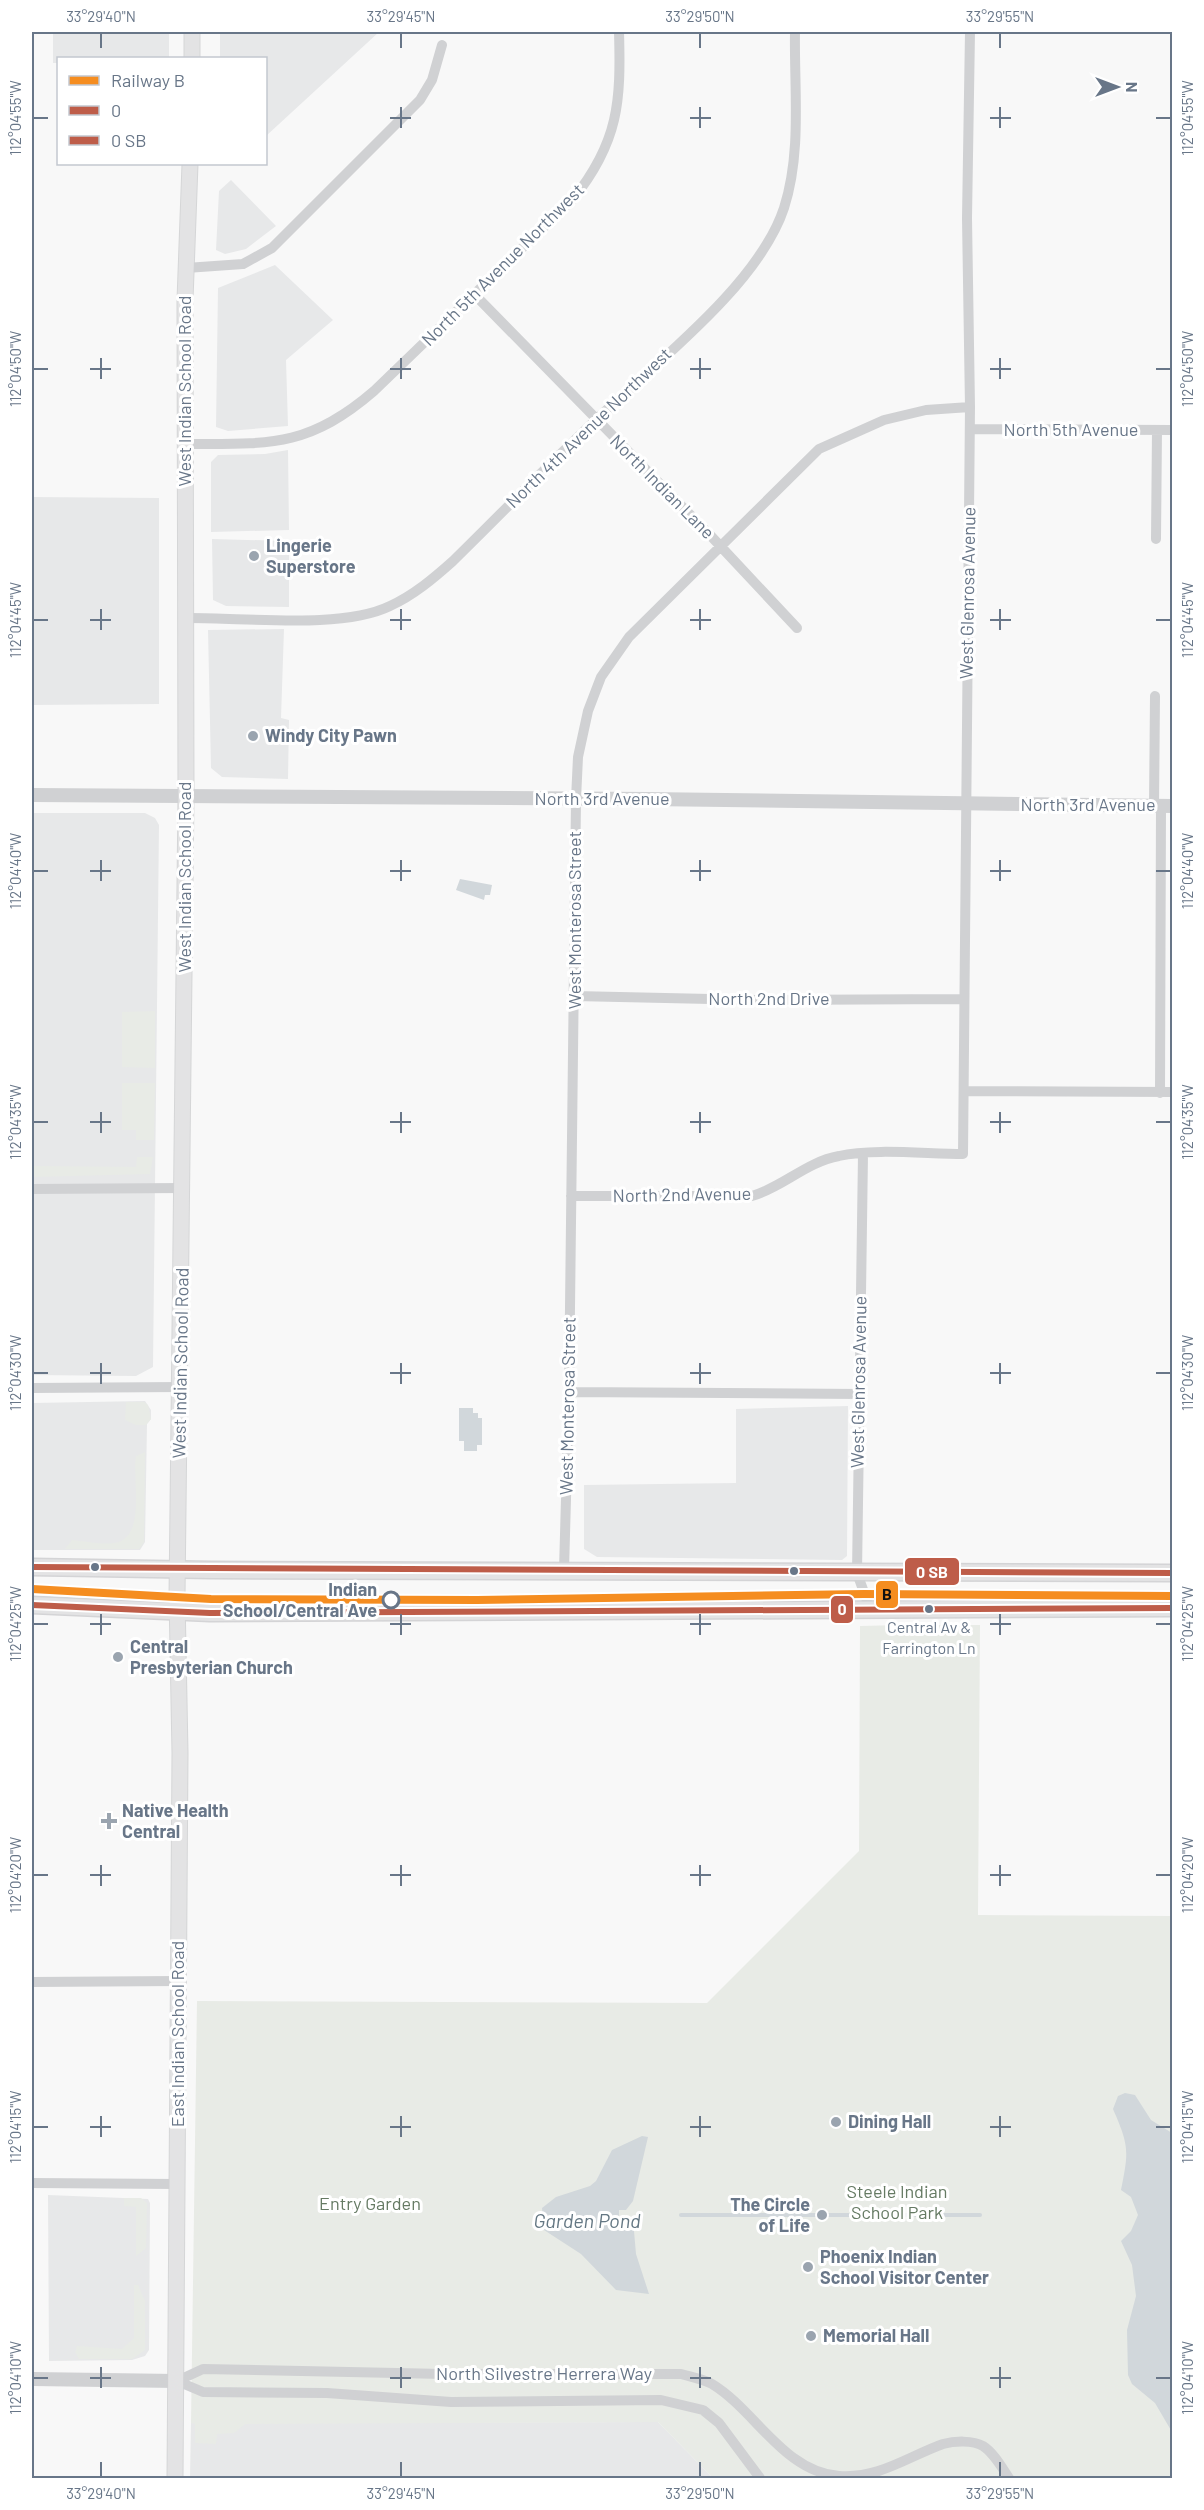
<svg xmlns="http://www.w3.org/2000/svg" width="1204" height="2510" font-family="Barlow,sans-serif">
	<rect width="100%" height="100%" fill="#f8f8f8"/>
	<!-- built -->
	<path fill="#e7e8e9" d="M 53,32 L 169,32 L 169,58 L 58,58 L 58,63 L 53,63 Z
		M 220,32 L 379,32 L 266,136 L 266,58 L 220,58 Z
		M 231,180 L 276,226 L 246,249 L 225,254 L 216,250 L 219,191 Z
		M 275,265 L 333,320 L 286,360 L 288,426 L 228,431 L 216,427 L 218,288 Z
		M 288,450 L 289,530 L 211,532 L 211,462 L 218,455 L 265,454 Z
		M 32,497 L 159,498 L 159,704 L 32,705 Z
		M 212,539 L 289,541 L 289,607 L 226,606 L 213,600 Z
		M 284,629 L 281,718 L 289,720 L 288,779 L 222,777 L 211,768 L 208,630 Z
		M 32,813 L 145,813 L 155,818 L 159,825 L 153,1367 L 136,1376 L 32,1375 Z
		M 145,1401 L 151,1410 L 151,1419 L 147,1424 L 145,1542 L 140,1550 L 32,1550 L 32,1403 Z
		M 848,1406 L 847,1556 L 842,1560 L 597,1557 L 584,1549 L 584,1485 L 736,1483 L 736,1409 Z
		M 48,2195 L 148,2199 L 150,2203 L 149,2350 L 145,2356 L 132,2360 L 49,2361 Z
		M 658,2422 L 713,2478 L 190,2478 L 191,2423 Z"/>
	<!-- green -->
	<path fill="#e8ebe6" d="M 155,1011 L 155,1068 L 122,1067 L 122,1012 Z
		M 122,1083 L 155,1083 L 154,1140 L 136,1140 L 136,1130 L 122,1130 Z
		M 137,1157 L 153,1157 L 150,1174 L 32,1177 L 32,1166 L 136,1167 Z
		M 126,1402 L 144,1402 L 148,1405 L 151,1419 L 146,1425 L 136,1425 L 125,1420 Z
		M 145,1452 L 144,1542 L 139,1549 L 65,1549 L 72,1540 C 85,1541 101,1545 114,1543 C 147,1539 132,1479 136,1456 Z
		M 901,1625 L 980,1625 L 978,1915 L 1172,1916 L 1172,2478 L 713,2478 L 658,2422 L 245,2424 L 234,2433 L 217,2434 L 216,2444 L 195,2443 L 195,2424 L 191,2423 L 197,2001 L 707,2003 L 859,1851 L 860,1626 Z
		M 124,2198 L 141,2198 L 147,2203 L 146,2248 L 136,2256 L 136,2207 L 124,2206 Z
		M 134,2285 L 138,2285 L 145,2301 L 145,2350 L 132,2359 L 79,2359 L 75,2352 L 77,2346 L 122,2349 L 134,2338 Z"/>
	<!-- water -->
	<path fill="#d1d7db" d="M 460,879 L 492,885 L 490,895 L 485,895 L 484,900 L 456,890 Z
		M 459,1408 L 473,1408 L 473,1413 L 478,1413 L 478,1418 L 482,1418 L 482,1445 L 477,1445 L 477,1451 L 464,1451 L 464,1441 L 459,1441 Z
		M 1125,2093 L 1135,2095 L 1151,2120 L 1172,2133 L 1172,2432 L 1155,2403 L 1132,2384 L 1128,2375 L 1127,2330 L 1136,2296 L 1132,2265 L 1121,2241 L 1131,2231 L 1138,2215 L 1131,2197 L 1121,2190 C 1129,2150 1129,2146 1113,2109 L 1118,2096 Z
		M 642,2136 L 648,2137 L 633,2201 L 626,2210 L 619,2210 L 619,2221 L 625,2222 L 634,2231 L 636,2254 L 649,2294 L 616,2290 L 581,2254 L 544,2230 L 542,2208 L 556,2197 L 590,2186 L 596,2181 L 612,2150 Z"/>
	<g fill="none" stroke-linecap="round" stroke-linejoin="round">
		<!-- stream -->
		<path stroke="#d1d7db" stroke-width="4" d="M 681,2215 L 816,2215
			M 829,2215 L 980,2215"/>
		<!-- secondary casing -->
		<g stroke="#d5d6d7" stroke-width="17">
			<path id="secondary" d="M 192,58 L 192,32
				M 175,2478 L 180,1753 L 177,1597 L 186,796 L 185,300 L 190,164"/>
		</g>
		<!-- primary casing -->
		<g stroke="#d4d4d6" stroke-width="19">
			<path id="primary" d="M 32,1567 L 212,1570 L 1172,1573
				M 32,1605 L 210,1613 L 1172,1608"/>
		</g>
		<!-- minor -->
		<path stroke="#d0d1d3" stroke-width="10" d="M 186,268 L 243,264 L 272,248 L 420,100 L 432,80 L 442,45
			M 475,295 L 710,535 L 797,628
			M 970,429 L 1172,430
			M 185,444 C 269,444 308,448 374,391 L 573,199 C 619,142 621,101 619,32
			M 1156,539 L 1157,430
			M 186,618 C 242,617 341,630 390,606 C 414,595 434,578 453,561 C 502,513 549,464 599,417 C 657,362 759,284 784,208 C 802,152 794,89 795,32
			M 1154,806 L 1155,696
			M 574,996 L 756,1000 L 964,999
			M 964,1091 L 1172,1092
			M 1160,1093 L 1161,806
			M 863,1154 L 857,1573 L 870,1609
			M 32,1189 L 183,1188
			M 571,1196 L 752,1196 C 783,1187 806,1162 839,1156 C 873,1148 926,1154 963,1154 L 970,407 L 967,218 L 970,32
			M 32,1388 L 181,1387
			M 569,1392 L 860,1394
			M 564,1570 L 569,1392 L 576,799 L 578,757 L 588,711 L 601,677 L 629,637 L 819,449 L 884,420 L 926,410 L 970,407
			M 32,1982 L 178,1981
			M 32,2183 L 178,2184
			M 177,2381 L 203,2369 L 444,2374 L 681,2374 C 691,2377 703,2379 712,2384 C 755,2410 784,2472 839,2476 C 879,2479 909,2456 943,2444 C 954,2441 973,2440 983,2446 C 994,2453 1002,2468 1009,2478
			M 177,2381 L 203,2392 L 327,2393 L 451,2402 L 661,2400 L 703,2410 L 719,2423 L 760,2478"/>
		<!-- tertiary -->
		<path stroke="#d0d1d3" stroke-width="14" d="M 32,795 L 647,799 L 1172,806
			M 32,2379 L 177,2381"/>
		<!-- secondary -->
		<use href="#secondary" stroke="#e3e3e4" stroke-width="15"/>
		<!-- primary -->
		<use href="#primary" stroke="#e3e3e4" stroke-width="16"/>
		<!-- bus-1 casing -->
		<g stroke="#fff" stroke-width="10">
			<path id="bus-1" d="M 32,1605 L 210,1613 L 1172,1608"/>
		</g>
		<!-- bus-2 casing -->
		<g stroke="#fff" stroke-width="10">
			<path id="bus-2" d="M 32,1567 L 1172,1573"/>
		</g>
		<!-- bus-1 -->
		<use href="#bus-1" stroke="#be5d49" stroke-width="6"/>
		<!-- bus-2 -->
		<use href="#bus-2" stroke="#be5d49" stroke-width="6"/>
		<!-- rail-1 casing -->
		<g stroke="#fff" stroke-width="12">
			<path id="rail-1" d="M 32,1589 L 211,1599 L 477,1600 L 864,1594 L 1172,1596"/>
		</g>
		<!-- rail-1 -->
		<use href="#rail-1" stroke="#f58d20" stroke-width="8"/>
	</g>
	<!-- ticks -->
	<path fill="none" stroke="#687688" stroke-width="2" d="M 101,33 L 101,48M 401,33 L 401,48M 700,33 L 700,48M 1000,33 L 1000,48M 401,107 L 401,128M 700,107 L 700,128M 1000,107 L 1000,128M 33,118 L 48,118M 390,118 L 411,118M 690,118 L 711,118M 990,118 L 1011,118M 1156,118 L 1171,118M 101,358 L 101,379M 401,358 L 401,379M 700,358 L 700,379M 1000,358 L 1000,379M 33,369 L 48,369M 90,369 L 111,369M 390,369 L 411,369M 690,369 L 711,369M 990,369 L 1011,369M 1156,369 L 1171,369M 101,609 L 101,630M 401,609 L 401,630M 700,609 L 700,630M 1000,609 L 1000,630M 33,620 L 48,620M 90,620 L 111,620M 390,620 L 411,620M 690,620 L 711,620M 990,620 L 1011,620M 1156,620 L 1171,620M 101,860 L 101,881M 401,860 L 401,881M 700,860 L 700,881M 1000,860 L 1000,881M 33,871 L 48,871M 90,871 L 111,871M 390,871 L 411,871M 690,871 L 711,871M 990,871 L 1011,871M 1156,871 L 1171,871M 101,1112 L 101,1133M 401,1112 L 401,1133M 700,1112 L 700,1133M 1000,1112 L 1000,1133M 33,1122 L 48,1122M 90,1122 L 111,1122M 390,1122 L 411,1122M 690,1122 L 711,1122M 990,1122 L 1011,1122M 1156,1122 L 1171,1122M 101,1363 L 101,1384M 401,1363 L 401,1384M 700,1363 L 700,1384M 1000,1363 L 1000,1384M 33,1373 L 48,1373M 90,1373 L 111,1373M 390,1373 L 411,1373M 690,1373 L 711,1373M 990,1373 L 1011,1373M 1156,1373 L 1171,1373M 101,1614 L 101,1635M 401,1614 L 401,1635M 700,1614 L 700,1635M 1000,1614 L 1000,1635M 33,1624 L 48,1624M 90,1624 L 111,1624M 390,1624 L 411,1624M 690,1624 L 711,1624M 990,1624 L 1011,1624M 1156,1624 L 1171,1624M 101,1865 L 101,1886M 401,1865 L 401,1886M 700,1865 L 700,1886M 1000,1865 L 1000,1886M 33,1875 L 48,1875M 90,1875 L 111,1875M 390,1875 L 411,1875M 690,1875 L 711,1875M 990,1875 L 1011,1875M 1156,1875 L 1171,1875M 101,2116 L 101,2137M 401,2116 L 401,2137M 700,2116 L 700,2137M 1000,2116 L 1000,2137M 33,2127 L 48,2127M 90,2127 L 111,2127M 390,2127 L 411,2127M 690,2127 L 711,2127M 990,2127 L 1011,2127M 1156,2127 L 1171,2127M 101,2367 L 101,2388M 401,2367 L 401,2388M 700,2367 L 700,2388M 1000,2367 L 1000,2388M 33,2378 L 48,2378M 90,2378 L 111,2378M 390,2378 L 411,2378M 690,2378 L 711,2378M 990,2378 L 1011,2378M 1156,2378 L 1171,2378M 101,2462 L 101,2477M 401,2462 L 401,2477M 700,2462 L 700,2477M 1000,2462 L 1000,2477"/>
	<!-- markers -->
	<g fill="#9aa4af" stroke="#fff" stroke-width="2">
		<circle cx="254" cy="556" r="6"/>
		<circle cx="253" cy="736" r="6"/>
		<circle cx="118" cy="1657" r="6"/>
		<path d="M106 1812h6v6h6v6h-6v6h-6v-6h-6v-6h6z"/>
		<circle cx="836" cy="2122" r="6"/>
		<circle cx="822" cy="2215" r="6"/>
		<circle cx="808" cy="2267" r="6"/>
		<circle cx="811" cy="2336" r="6"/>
	</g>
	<g fill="#687688" stroke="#fff" stroke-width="2">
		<circle cx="95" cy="1567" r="5"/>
		<circle cx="794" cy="1571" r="5"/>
		<circle cx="929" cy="1609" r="5"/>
	</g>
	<circle fill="#fff" stroke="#687688" stroke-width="3" cx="391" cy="1600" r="8"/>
	<g text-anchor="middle" stroke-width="6" stroke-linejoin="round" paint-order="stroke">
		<!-- bus labels -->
		<g font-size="16" fill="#687688" stroke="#fff">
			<text x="929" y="1633">Central Av &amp;<tspan x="929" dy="21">Farrington Ln</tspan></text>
		</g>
		<!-- street labels -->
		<g font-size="18" fill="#687688" stroke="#fff">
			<text transform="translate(503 265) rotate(-45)" y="6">North 5th Avenue Northwest</text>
			<text transform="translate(185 391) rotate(-90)" y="6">West Indian School Road</text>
			<text transform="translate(589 428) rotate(-44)" y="6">North 4th Avenue Northwest</text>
			<text x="1071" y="436">North 5th Avenue</text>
			<text transform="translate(662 487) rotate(45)" y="6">North Indian Lane</text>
			<text transform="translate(968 593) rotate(-89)" y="6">West Glenrosa Avenue</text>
			<text x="602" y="805">North 3rd Avenue</text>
			<text x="1088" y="811">North 3rd Avenue</text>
			<text transform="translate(185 877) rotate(-90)" y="6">West Indian School Road</text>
			<text transform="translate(575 920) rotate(-90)" y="6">West Monterosa Street</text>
			<text x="769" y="1005">North 2nd Drive</text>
			<text transform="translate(682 1195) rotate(-1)" y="6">North 2nd Avenue</text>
			<text transform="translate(181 1363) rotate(-89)" y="6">West Indian School Road</text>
			<text transform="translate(859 1382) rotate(-89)" y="6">West Glenrosa Avenue</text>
			<text transform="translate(568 1406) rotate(-89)" y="6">West Monterosa Street</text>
			<text transform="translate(178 2034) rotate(-90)" y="6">East Indian School Road</text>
			<text x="544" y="2380">North Silvestre Herrera Way</text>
		</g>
		<!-- poi labels -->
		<g font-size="18" font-weight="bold" fill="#687688" stroke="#fff" text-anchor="start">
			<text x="266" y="552">Lingerie<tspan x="266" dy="21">Superstore</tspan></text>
			<text x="265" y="742">Windy City Pawn</text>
			<text x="130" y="1653">Central<tspan x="130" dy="21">Presbyterian Church</tspan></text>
			<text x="122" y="1817">Native Health<tspan x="122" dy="21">Central</tspan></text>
			<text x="848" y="2128">Dining Hall</text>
			<text x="810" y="2211" text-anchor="end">The Circle<tspan x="810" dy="21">of Life</tspan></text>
			<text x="820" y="2263">Phoenix Indian<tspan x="820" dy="21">School Visitor Center</tspan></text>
			<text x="823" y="2342">Memorial Hall</text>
		</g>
		<!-- stop labels -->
		<g font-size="18" font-weight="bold" fill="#687688" stroke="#fff" text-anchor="end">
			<text x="377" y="1596">Indian<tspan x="377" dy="21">School/Central Ave</tspan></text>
		</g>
		<!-- park labels -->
		<g font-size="18" fill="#657a63" stroke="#fff">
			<text x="897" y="2198">Steele Indian<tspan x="897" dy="21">School Park</tspan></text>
			<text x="370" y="2210">Entry Garden</text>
		</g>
		<!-- water labels -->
		<g font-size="20" font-style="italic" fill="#647783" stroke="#fff">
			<text x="587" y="2228">Garden Pond</text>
		</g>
	</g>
	<g stroke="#fff" stroke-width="2">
		<rect x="904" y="1557" width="56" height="29" rx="6" fill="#be5d49"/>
		<rect x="875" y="1580" width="24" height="29" rx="6" fill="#f58d20"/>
		<rect x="830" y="1595" width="24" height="29" rx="6" fill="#be5d49"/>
	</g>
	<g font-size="16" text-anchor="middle" font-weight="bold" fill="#fff">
		<text x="932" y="1578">0 SB</text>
		<text x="842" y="1615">0</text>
	</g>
	<g font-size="16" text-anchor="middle" font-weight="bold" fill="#111">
		<text x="887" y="1600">B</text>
	</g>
	<!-- border -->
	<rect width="1204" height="2510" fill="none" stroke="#ffffff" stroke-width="66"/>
	<!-- legend -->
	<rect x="57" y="57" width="210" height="108" fill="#ffffff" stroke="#c3c8cf" stroke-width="1.5"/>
	<rect x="69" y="76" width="30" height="9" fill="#f58d20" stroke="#c3c8cf" stroke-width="1.5"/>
	<text x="111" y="87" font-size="18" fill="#687688">Railway B</text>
	<rect x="69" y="106" width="30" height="9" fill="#be5d49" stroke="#c3c8cf" stroke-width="1.5"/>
	<text x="111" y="117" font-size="18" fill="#687688">0</text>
	<rect x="69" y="136" width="30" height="9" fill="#be5d49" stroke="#c3c8cf" stroke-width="1.5"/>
	<text x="111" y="147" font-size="18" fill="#687688">0 SB</text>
	<!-- north arrow -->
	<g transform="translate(1117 87) rotate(90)" stroke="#ffffff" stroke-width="4.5" paint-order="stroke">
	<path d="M0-4.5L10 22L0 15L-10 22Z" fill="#687688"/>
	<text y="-9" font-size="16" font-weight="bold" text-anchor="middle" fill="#687688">N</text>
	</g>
	<rect x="33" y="33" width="1138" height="2444" fill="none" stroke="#687688" stroke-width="2"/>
	<g font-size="15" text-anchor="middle" fill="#687688">
		<text x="101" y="22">33°29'40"N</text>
		<text x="401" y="22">33°29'45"N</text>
		<text x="700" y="22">33°29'50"N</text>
		<text x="1000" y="22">33°29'55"N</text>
		<text transform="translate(1188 118) rotate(-90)" y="5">112°04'55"W</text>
		<text transform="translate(16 118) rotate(-90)" y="5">112°04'55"W</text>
		<text transform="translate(1188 369) rotate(-90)" y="5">112°04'50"W</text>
		<text transform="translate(16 369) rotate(-90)" y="5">112°04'50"W</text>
		<text transform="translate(1188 620) rotate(-90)" y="5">112°04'45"W</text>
		<text transform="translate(16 620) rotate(-90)" y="5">112°04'45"W</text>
		<text transform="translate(1188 871) rotate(-90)" y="5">112°04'40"W</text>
		<text transform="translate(16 871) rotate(-90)" y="5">112°04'40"W</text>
		<text transform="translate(1188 1122) rotate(-90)" y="5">112°04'35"W</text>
		<text transform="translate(16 1122) rotate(-90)" y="5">112°04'35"W</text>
		<text transform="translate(1188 1373) rotate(-90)" y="5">112°04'30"W</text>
		<text transform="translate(16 1373) rotate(-90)" y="5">112°04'30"W</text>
		<text transform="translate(16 1624) rotate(-90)" y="5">112°04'25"W</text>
		<text transform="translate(1188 1624) rotate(-90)" y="5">112°04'25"W</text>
		<text transform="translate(1188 1875) rotate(-90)" y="5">112°04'20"W</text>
		<text transform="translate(16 1875) rotate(-90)" y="5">112°04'20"W</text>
		<text transform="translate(16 2127) rotate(-90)" y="5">112°04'15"W</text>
		<text transform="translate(1188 2127) rotate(-90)" y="5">112°04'15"W</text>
		<text transform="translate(1188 2378) rotate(-90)" y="5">112°04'10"W</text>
		<text transform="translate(16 2378) rotate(-90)" y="5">112°04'10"W</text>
		<text x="101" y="2499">33°29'40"N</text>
		<text x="401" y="2499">33°29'45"N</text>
		<text x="700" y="2499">33°29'50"N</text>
		<text x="1000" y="2499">33°29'55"N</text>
	</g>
</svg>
